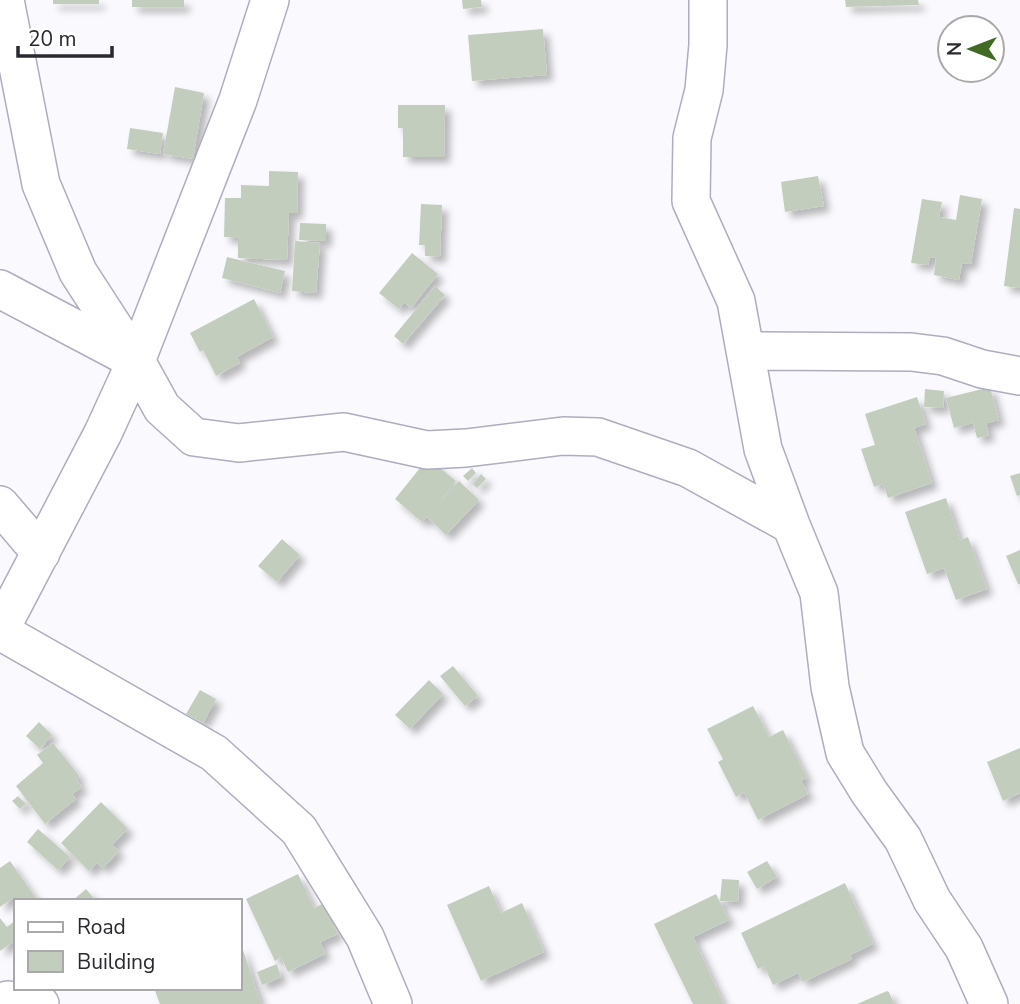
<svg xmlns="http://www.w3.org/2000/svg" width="1020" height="1004" font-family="'Nunito Sans',sans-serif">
	<defs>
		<filter id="shadow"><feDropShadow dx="6" dy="6" stdDeviation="3.5" flood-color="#0004"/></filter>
	</defs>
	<rect width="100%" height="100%" fill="#fafafe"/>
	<!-- building -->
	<path fill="#c3cdbe" filter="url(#shadow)" d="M 53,0 L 99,0 L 99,4 L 53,4 Z
		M 132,0 L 184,0 L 184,7 L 132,7 Z
		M 462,0 L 481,0 L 482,7 L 463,9 Z
		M 845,0 L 918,0 L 919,5 L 846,7 Z
		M 543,29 L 547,75 L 472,81 L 468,35 Z
		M 175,87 L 204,93 L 193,159 L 163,154 Z
		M 398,105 L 445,105 L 444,157 L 403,157 L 403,128 L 398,128 Z
		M 130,128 L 163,133 L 160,154 L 127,149 Z
		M 269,171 L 298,172 L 297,213 L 289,213 L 287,260 L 238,258 L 238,238 L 224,237 L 225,198 L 241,198 L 241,185 L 269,186 Z
		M 818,176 L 824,206 L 785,212 L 781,182 Z
		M 960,195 L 982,199 L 971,264 L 962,263 L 959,280 L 934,275 L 936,258 L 930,257 L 928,265 L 911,263 L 922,199 L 942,202 L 939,217 L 956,220 Z
		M 421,204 L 442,205 L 440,257 L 425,256 L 425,245 L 419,245 Z
		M 1014,208 L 1020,209 L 1020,288 L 1004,286 Z
		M 300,223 L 326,224 L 326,241 L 299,240 Z
		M 295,241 L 320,243 L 316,293 L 292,291 Z
		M 412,253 L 438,274 L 411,308 L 404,302 L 399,309 L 379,293 Z
		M 227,257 L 285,271 L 280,293 L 222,278 Z
		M 435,286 L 445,295 L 403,344 L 394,336 Z
		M 254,299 L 273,337 L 237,357 L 240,363 L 216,376 L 203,350 L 200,352 L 190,333 Z
		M 990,387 L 999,420 L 986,423 L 989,435 L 977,438 L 973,423 L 954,428 L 946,398 Z
		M 925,389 L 944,391 L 943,408 L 924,407 Z
		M 917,397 L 926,424 L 914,428 L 932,483 L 888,498 L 883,484 L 874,487 L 861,449 L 875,445 L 865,414 Z
		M 428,458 L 456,481 L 438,504 L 459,481 L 479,500 L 446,535 L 427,517 L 422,522 L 395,499 Z
		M 472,468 L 476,473 L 468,481 L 463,476 Z
		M 1020,473 L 1020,495 L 1017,496 L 1010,476 Z
		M 481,474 L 486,479 L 477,488 L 473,484 Z
		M 946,498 L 960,540 L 968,537 L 987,589 L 956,600 L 944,568 L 927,574 L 905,512 Z
		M 282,539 L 300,555 L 277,582 L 258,566 Z
		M 1020,550 L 1020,584 L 1018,584 L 1006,556 Z
		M 453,666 L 478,696 L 465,706 L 440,676 Z
		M 429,680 L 443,694 L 410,729 L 395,715 Z
		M 200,690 L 216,699 L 203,723 L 186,714 Z
		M 753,706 L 769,737 L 783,730 L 807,778 L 801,780 L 808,794 L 758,820 L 744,792 L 736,797 L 718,762 L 723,759 L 707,729 Z
		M 39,722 L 52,735 L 40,749 L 26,736 Z
		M 53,743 L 80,777 L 76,779 L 82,787 L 72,794 L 76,799 L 45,824 L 16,786 L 43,763 L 37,755 Z
		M 1020,748 L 1020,793 L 1003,801 L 987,762 Z
		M 18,796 L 26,804 L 20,809 L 12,801 Z
		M 101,802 L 128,829 L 112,845 L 119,851 L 103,868 L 97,863 L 89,871 L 61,843 Z
		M 38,829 L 70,857 L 58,870 L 27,842 Z
		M 10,861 L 38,901 L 15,901 L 13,898 L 0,907 L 0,868 Z
		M 767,861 L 777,877 L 757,889 L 747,872 Z
		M 298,874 L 314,908 L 324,903 L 338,934 L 320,942 L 325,954 L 288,972 L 281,957 L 275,961 L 246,899 Z
		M 722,879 L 739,880 L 738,902 L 720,901 Z
		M 845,883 L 873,944 L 850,955 L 852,959 L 803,982 L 798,973 L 773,985 L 764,966 L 758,969 L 741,933 Z
		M 489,886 L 501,913 L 522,903 L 544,952 L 481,981 L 447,905 Z
		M 86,889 L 93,897 L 89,901 L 72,901 Z
		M 716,894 L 729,920 L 693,937 L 724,1004 L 693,1004 L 654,924 Z
		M 0,918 L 7,927 L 16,920 L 16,940 L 0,951 Z
		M 240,947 L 242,947 L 261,1004 L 160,1004 L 154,988 L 240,988 Z
		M 277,964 L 281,977 L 262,985 L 257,972 Z
		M 887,991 L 889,992 L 894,1004 L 857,1004 Z"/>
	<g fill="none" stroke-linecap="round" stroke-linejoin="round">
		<!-- minor casing -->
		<g stroke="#adadbe" stroke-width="40">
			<path id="minor" d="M 5,0 L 41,184 L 78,272 L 135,360
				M 708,0 L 708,45 L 704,90 L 692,138 L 691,201 L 736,301 L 763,449 L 791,525 L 819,593 L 830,687 L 845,753 L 869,792 L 903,839 L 932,900 L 964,948 L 989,1004
				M 0,289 L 136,361 L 162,408 L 194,437 L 239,443 L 344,432 L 427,450 L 466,448 L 563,436 L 598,437 L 688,468 L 791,525
				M 746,351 L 911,352 L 943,356 L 982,369 L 1020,376
				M 0,505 L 41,553
				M 0,630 L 103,433 L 136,361 L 238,100 L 270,0
				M 0,631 L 214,753 L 299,830 L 365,937 L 393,1004
				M 0,1002 L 8,1000 L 40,1004"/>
		</g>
		<!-- minor -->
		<use href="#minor" stroke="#fff" stroke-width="37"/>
	</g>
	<!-- legend -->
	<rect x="14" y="899" width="228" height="91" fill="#ffffff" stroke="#a9a9ac" stroke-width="2"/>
	<rect x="28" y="922" width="35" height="10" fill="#ffffff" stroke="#a9a9ac" stroke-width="2"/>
	<text x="77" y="934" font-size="21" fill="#292930">Road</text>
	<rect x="28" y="951" width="35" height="21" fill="#c3cdbe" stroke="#a9a9ac" stroke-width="2"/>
	<text x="77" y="969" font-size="21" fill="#292930">Building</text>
	<!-- north arrow -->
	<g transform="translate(971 49) rotate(270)"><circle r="33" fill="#ffffff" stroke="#a9a9ac" stroke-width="2"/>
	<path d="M0-5L12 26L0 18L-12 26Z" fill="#426a25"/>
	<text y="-10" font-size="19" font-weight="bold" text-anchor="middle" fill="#292930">N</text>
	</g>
	<!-- scale -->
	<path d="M18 46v10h94v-10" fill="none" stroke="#292930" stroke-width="3.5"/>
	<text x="28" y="46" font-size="21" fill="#292930" stroke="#ffffff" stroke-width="5" paint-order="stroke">20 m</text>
</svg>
